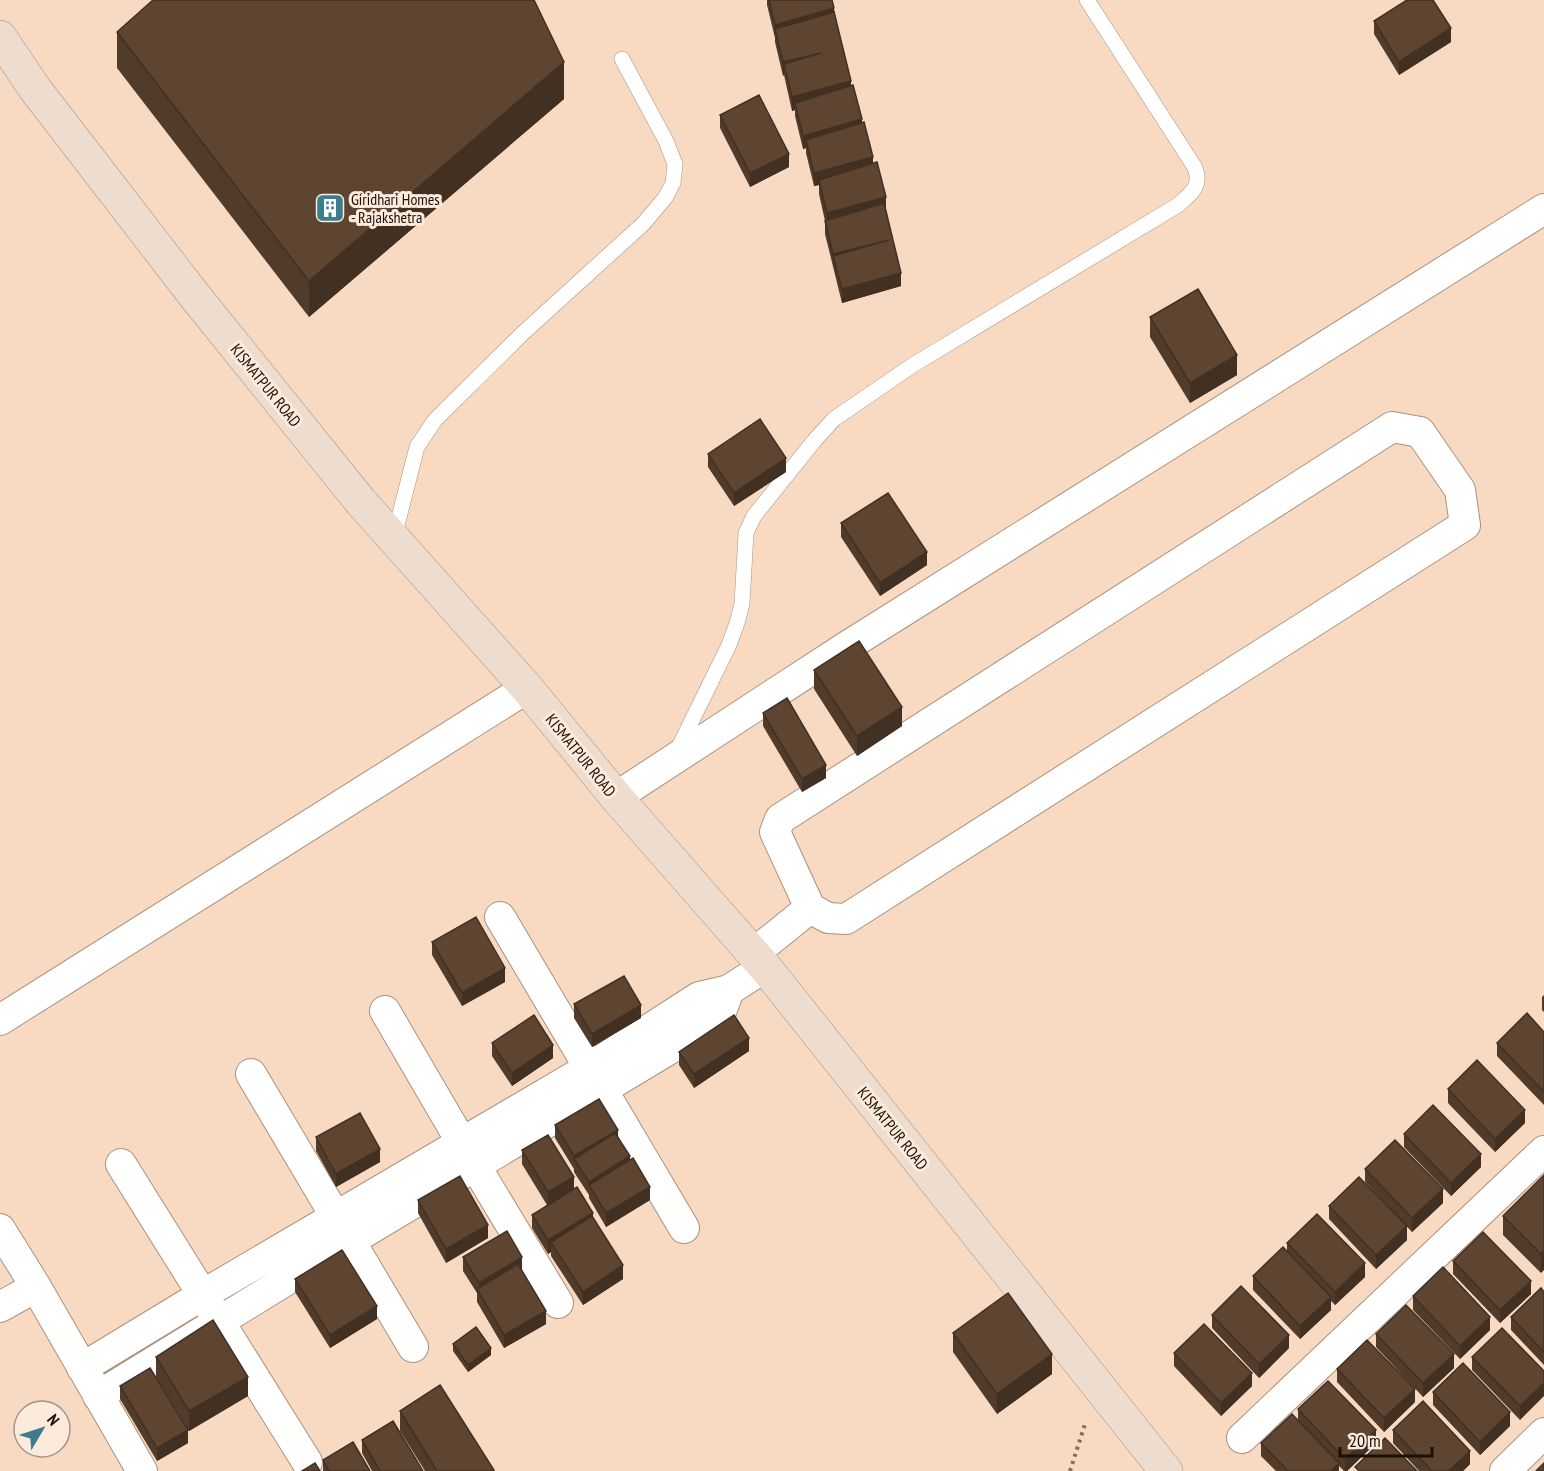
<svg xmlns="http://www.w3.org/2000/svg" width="1544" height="1471" font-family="'PT Sans Narrow',sans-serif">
	<rect width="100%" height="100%" fill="#f8dac3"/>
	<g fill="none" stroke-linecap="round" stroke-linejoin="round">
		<!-- lane casing -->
		<g stroke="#ac917b" stroke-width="16">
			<path id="lane" d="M 394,537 L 417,447 L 435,420 L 523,333 L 643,224 L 665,198 L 673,183 L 675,164 L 666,141 L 622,59
				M 676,753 L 729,645 L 737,623 L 742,604 L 746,533 L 754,516 L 814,441 L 834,419 L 913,365 L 1178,205 C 1192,193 1203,185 1194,166 L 1087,0"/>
		</g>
		<!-- street casing -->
		<g stroke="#ac917b" stroke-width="32">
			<path id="street" d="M 616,797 L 846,647 L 1544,209
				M 500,917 L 684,1228
				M 753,954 L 810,908 L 828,918 L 846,919 L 1465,525 L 1460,490 L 1420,432 L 1392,427 L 780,819 L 775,832 L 810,908
				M 385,1011 L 476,1167 L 558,1303
				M 0,1020 L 527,688
				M 251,1074 L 413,1347
				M 121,1164 L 307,1462
				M 0,1229 L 36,1287 L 142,1471
				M 0,1307 L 36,1287
				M 82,1368 L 204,1294 L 589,1068 L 699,997 L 729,990 L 765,967
				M 98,1396 L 350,1241 L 718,1020 L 729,990
				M 1242,1438 L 1544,1151
				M 1505,1471 L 1544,1433"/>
		</g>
		<!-- secondary casing -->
		<g stroke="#ac917b" stroke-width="34">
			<path id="secondary" d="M 0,37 L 35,89 L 194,295 L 361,502 L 527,688 L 616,797 L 765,967 L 1166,1471"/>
		</g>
		<!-- path -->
		<path stroke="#806d5e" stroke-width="4" stroke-dasharray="3 4.5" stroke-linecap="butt" d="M 1070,1471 L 1086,1421"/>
		<!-- lane -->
		<use href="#lane" stroke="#fff" stroke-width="15"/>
		<!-- street -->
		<use href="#street" stroke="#fff" stroke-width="30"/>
		<!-- secondary -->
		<use href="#secondary" stroke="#eedccf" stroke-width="33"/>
	</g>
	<!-- wall -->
	<path fill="#513b2b" d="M 767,0 L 832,0 L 851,86 L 886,210 L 901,286 L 842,303 L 825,234 L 825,221 L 819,194 L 819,185 L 814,186 L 806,153 L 806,148 L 803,149 L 795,116 L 795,110 L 792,111 L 784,75 L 783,76 L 775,42 L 775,38 L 767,5 Z
		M 1374,21 L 1451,42 L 1399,75 L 1374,34 Z
		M 117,32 L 564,99 L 309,317 L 117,68 Z
		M 720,115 L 789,167 L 750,187 L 720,128 Z
		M 1150,317 L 1237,375 L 1190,403 L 1150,337 Z
		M 708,454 L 786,472 L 734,506 L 708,467 Z
		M 841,523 L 927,565 L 880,596 L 841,537 Z
		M 814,670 L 902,726 L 857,756 L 814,689 Z
		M 763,713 L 826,778 L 802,792 L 763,726 Z
		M 432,942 L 505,982 L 462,1006 L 432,955 Z
		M 1544,995 L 1544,1012 L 1542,1010 L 1542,997 Z
		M 574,1004 L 641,1018 L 592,1047 L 574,1018 Z
		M 1544,1032 L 1544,1105 L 1497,1056 L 1497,1043 Z
		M 492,1043 L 553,1058 L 512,1086 L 492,1056 Z
		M 749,1051 L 694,1088 L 679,1065 L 679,1052 Z
		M 1448,1089 L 1525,1123 L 1495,1152 L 1448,1103 Z
		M 555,1125 L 618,1136 L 650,1200 L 606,1227 L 589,1198 L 589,1195 L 574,1172 L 574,1169 L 555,1138 Z
		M 1404,1134 L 1481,1167 L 1451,1196 L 1404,1147 Z
		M 316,1137 L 380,1162 L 336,1187 L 316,1151 Z
		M 522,1150 L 574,1189 L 593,1218 L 623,1279 L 583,1305 L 551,1256 L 551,1252 L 548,1254 L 532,1228 L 532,1215 L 547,1205 L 522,1164 Z
		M 1365,1169 L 1443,1203 L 1412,1232 L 1365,1182 Z
		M 1544,1175 L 1541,1273 L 1503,1235 L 1503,1216 Z
		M 418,1200 L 488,1238 L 446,1263 L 418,1213 Z
		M 1329,1206 L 1407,1240 L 1376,1269 L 1329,1219 Z
		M 1287,1243 L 1365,1277 L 1335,1305 L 1331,1301 L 1331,1310 L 1300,1339 L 1253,1290 L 1253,1276 L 1287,1251 Z
		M 463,1257 L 522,1271 L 546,1324 L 504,1348 L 477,1302 L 477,1293 L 463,1271 Z
		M 1453,1261 L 1531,1294 L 1500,1323 L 1453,1274 Z
		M 295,1279 L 377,1319 L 330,1348 L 295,1292 Z
		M 1544,1292 L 1544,1365 L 1511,1330 L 1511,1317 Z
		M 1413,1296 L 1490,1330 L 1460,1359 L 1413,1310 Z
		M 1212,1315 L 1289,1348 L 1259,1378 L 1212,1328 Z
		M 953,1333 L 1052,1374 L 997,1414 L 953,1352 Z
		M 1376,1334 L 1454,1368 L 1423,1397 L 1376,1347 Z
		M 453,1344 L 491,1355 L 468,1372 L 453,1351 Z
		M 1174,1353 L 1252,1386 L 1221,1416 L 1174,1366 Z
		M 156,1357 L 248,1396 L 189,1431 L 156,1377 Z
		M 1472,1357 L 1544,1371 L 1520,1420 L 1472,1370 Z
		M 1337,1369 L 1415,1402 L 1384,1432 L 1337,1382 Z
		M 120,1386 L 188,1443 L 157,1461 L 120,1399 Z
		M 1433,1392 L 1510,1426 L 1480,1455 L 1433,1405 Z
		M 1298,1409 L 1376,1443 L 1347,1471 L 1344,1471 L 1339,1466 L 1339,1471 L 1276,1471 L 1261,1456 L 1261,1443 L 1298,1420 Z
		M 400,1411 L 494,1471 L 425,1471 L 400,1431 Z
		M 1393,1430 L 1470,1464 L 1463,1471 L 1419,1471 L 1393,1443 Z
		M 362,1440 L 423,1471 L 372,1471 L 362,1453 Z
		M 323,1460 L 370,1471 L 323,1471 Z"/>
	<!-- shaded-wall -->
	<path fill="#423023" d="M 834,8 L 834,22 L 775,29 L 775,38 L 775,25 Z
		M 1451,28 L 1451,42 L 1399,75 L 1399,62 Z
		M 821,53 L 784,64 L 784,75 L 783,76 L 783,62 Z
		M 564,62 L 564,99 L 309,317 L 309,281 Z
		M 851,81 L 851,94 L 795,103 L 795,110 L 792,111 L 792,97 Z
		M 862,119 L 862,133 L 806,140 L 806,148 L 803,149 L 803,136 Z
		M 789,154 L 789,167 L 750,187 L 750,173 Z
		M 873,157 L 873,170 L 819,180 L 819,185 L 814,186 L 814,173 Z
		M 886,197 L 886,210 L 827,227 L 827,213 Z
		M 889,240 L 833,256 L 833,267 L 833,254 Z
		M 901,273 L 901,286 L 842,303 L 842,289 Z
		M 1237,355 L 1237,375 L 1190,403 L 1190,383 Z
		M 786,458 L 786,472 L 734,506 L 734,493 Z
		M 927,552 L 927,565 L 880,596 L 880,583 Z
		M 902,707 L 902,726 L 857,756 L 857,736 Z
		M 826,765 L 826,778 L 802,792 L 802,779 Z
		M 505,968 L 505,982 L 462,1006 L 462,993 Z
		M 641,1005 L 641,1018 L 592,1047 L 592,1034 Z
		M 749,1038 L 749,1051 L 694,1088 L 694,1074 Z
		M 553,1045 L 553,1058 L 512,1086 L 512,1073 Z
		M 1525,1110 L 1525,1123 L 1495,1152 L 1495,1139 Z
		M 618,1130 L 618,1143 L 574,1159 L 574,1169 L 574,1156 Z
		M 380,1149 L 380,1162 L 336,1187 L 336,1174 Z
		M 1481,1154 L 1481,1167 L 1451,1196 L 1451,1183 Z
		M 630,1156 L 630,1170 L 589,1185 L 589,1182 Z
		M 574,1177 L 574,1190 L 548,1206 L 548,1192 Z
		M 650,1187 L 650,1200 L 606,1227 L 606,1213 Z
		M 1443,1189 L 1443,1203 L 1412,1232 L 1412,1218 Z
		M 593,1213 L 593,1226 L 551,1242 L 551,1252 L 548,1254 L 548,1240 Z
		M 488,1225 L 488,1238 L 446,1263 L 446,1249 Z
		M 1407,1226 L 1407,1240 L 1376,1269 L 1376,1255 Z
		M 1544,1250 L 1544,1270 L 1541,1273 L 1541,1254 Z
		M 522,1257 L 522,1270 L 479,1293 L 479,1283 Z
		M 1365,1263 L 1365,1277 L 1335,1305 L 1335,1292 Z
		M 623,1265 L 623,1279 L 583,1305 L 583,1292 Z
		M 1531,1281 L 1531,1294 L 1500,1323 L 1500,1310 Z
		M 1331,1297 L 1331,1310 L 1300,1339 L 1300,1326 Z
		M 377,1306 L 377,1319 L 330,1348 L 330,1335 Z
		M 546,1311 L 546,1324 L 504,1348 L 504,1335 Z
		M 1490,1317 L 1490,1330 L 1460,1359 L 1460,1346 Z
		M 1289,1335 L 1289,1348 L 1259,1378 L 1259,1364 Z
		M 491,1348 L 491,1355 L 468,1372 L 468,1365 Z
		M 1052,1354 L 1052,1374 L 997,1414 L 997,1394 Z
		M 1454,1354 L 1454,1368 L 1423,1397 L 1423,1383 Z
		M 1252,1373 L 1252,1386 L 1221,1416 L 1221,1403 Z
		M 248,1377 L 248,1396 L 189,1431 L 189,1411 Z
		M 1544,1383 L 1544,1396 L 1520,1420 L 1520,1406 Z
		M 1415,1389 L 1415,1402 L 1384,1432 L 1384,1418 Z
		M 1510,1412 L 1510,1426 L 1480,1455 L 1480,1442 Z
		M 188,1430 L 188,1443 L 157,1461 L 157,1448 Z
		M 1376,1430 L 1376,1443 L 1347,1471 L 1345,1471 L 1345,1459 Z
		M 1470,1451 L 1470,1464 L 1463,1471 L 1449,1471 Z
		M 1339,1463 L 1339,1471 L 1331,1471 Z"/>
	<!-- building -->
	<path fill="#5e4532" stroke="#423023" stroke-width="1.5" d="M 153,0 L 534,0 L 564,62 L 309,281 L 117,32 Z
		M 769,0 L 832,0 L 834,8 L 775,25 Z
		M 1407,0 L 1433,0 L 1451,28 L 1399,62 L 1374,21 Z
		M 834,12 L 851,81 L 792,97 L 784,64 L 821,53 L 783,62 L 775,29 Z
		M 853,85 L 862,119 L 803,136 L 795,103 Z
		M 759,95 L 789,154 L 750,173 L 720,115 Z
		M 864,122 L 873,157 L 814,173 L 806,140 Z
		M 877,162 L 886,197 L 827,213 L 819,180 Z
		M 884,203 L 901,273 L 842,289 L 833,256 L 889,240 L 833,254 L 825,221 Z
		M 1198,289 L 1237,355 L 1190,383 L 1150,317 Z
		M 760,419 L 786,458 L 734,493 L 708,454 Z
		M 888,493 L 927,552 L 880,583 L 841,523 Z
		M 859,641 L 902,707 L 857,736 L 814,670 Z
		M 787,698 L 826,765 L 802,779 L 763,713 Z
		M 476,917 L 505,968 L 462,993 L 432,942 Z
		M 624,976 L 641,1005 L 592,1034 L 574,1004 Z
		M 1527,1013 L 1544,1032 L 1544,1092 L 1497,1043 Z
		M 534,1015 L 553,1045 L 512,1073 L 492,1043 Z
		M 734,1015 L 749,1038 L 694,1074 L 679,1052 Z
		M 1477,1060 L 1525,1110 L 1495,1139 L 1448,1089 Z
		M 599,1099 L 618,1130 L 574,1156 L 555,1125 Z
		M 1433,1105 L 1481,1154 L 1451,1183 L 1404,1134 Z
		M 360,1113 L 380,1149 L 336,1174 L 316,1137 Z
		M 615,1133 L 630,1156 L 589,1182 L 574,1159 Z
		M 548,1135 L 574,1177 L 548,1192 L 522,1150 Z
		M 1395,1140 L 1443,1189 L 1412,1218 L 1365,1169 Z
		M 633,1158 L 650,1187 L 606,1213 L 589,1185 Z
		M 1544,1175 L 1544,1250 L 1541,1254 L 1503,1216 Z
		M 460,1176 L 488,1225 L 446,1249 L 418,1200 Z
		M 1359,1177 L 1407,1226 L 1376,1255 L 1329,1206 Z
		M 577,1187 L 593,1213 L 548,1240 L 532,1215 Z
		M 1317,1214 L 1365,1263 L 1335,1292 L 1287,1243 Z
		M 592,1216 L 623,1265 L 583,1292 L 551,1242 Z
		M 507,1231 L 522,1257 L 479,1283 L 463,1257 Z
		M 1483,1232 L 1531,1281 L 1500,1310 L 1453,1261 Z
		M 1283,1247 L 1331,1297 L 1300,1326 L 1253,1276 Z
		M 342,1250 L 377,1306 L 330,1335 L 295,1279 Z
		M 518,1264 L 546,1311 L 504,1335 L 477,1289 Z
		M 1443,1267 L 1490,1317 L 1460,1346 L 1413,1296 Z
		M 1241,1286 L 1289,1335 L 1259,1364 L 1212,1315 Z
		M 1541,1288 L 1544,1292 L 1544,1352 L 1511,1317 Z
		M 1008,1293 L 1052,1354 L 997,1394 L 953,1333 Z
		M 1406,1305 L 1454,1354 L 1423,1383 L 1376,1334 Z
		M 213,1320 L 248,1377 L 189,1411 L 156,1357 Z
		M 1204,1324 L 1252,1373 L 1221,1403 L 1174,1353 Z
		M 476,1327 L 491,1348 L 468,1365 L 453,1344 Z
		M 1502,1328 L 1544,1371 L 1544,1383 L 1520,1406 L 1472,1357 Z
		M 1367,1340 L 1415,1389 L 1384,1418 L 1337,1369 Z
		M 1463,1363 L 1510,1412 L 1480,1442 L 1433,1392 Z
		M 150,1368 L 188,1430 L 157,1448 L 120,1386 Z
		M 1328,1381 L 1376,1430 L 1345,1459 L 1298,1409 Z
		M 440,1385 L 494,1470 L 491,1471 L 437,1471 L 400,1411 Z
		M 1423,1401 L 1470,1451 L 1449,1471 L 1432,1471 L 1393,1430 Z
		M 1292,1414 L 1339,1463 L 1331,1471 L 1288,1471 L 1261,1443 Z
		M 393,1421 L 423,1471 L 380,1471 L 362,1440 Z
		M 1385,1438 L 1417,1471 L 1359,1471 L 1355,1467 Z
		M 353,1442 L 370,1471 L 329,1471 L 323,1460 Z
		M 315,1463 L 320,1471 L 302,1471 Z
		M 1544,1463 L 1544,1471 L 1536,1471 Z"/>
	<!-- icons -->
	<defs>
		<g id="building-square" transform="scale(1.5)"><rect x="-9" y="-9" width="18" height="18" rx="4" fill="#3b7c8e" stroke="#fceadc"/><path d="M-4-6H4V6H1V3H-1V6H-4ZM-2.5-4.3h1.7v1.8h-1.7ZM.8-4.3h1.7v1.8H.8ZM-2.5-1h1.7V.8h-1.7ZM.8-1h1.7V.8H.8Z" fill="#fff"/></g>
	</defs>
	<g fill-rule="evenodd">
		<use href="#building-square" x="330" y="208"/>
	</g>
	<g text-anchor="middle" stroke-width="6" stroke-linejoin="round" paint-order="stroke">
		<!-- poi labels -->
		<g font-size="16" fill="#1b1109" stroke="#fceadc" text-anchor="start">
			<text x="351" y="205">Giridhari Homes<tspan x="351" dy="18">- Rajakshetra</tspan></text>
		</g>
		<!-- street labels -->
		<g font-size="16" fill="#1b1109" stroke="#fceadc">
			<text transform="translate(266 385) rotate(51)" y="6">KISMATPUR ROAD</text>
			<text transform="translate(581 755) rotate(51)" y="6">KISMATPUR ROAD</text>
			<text transform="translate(893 1128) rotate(51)" y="6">KISMATPUR ROAD</text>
		</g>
	</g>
	<!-- north arrow -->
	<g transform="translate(42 1429) rotate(51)"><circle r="28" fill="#fceadc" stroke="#a29388" stroke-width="1.5"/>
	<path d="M0-4.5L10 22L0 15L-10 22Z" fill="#3b7c8e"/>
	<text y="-9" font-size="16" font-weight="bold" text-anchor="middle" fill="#1b1109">N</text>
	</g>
	<!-- scale -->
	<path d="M1340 1447v9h92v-9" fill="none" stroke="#1b1109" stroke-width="3"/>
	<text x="1349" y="1447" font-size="18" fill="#1b1109" stroke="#fceadc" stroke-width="4.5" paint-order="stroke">20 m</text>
</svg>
